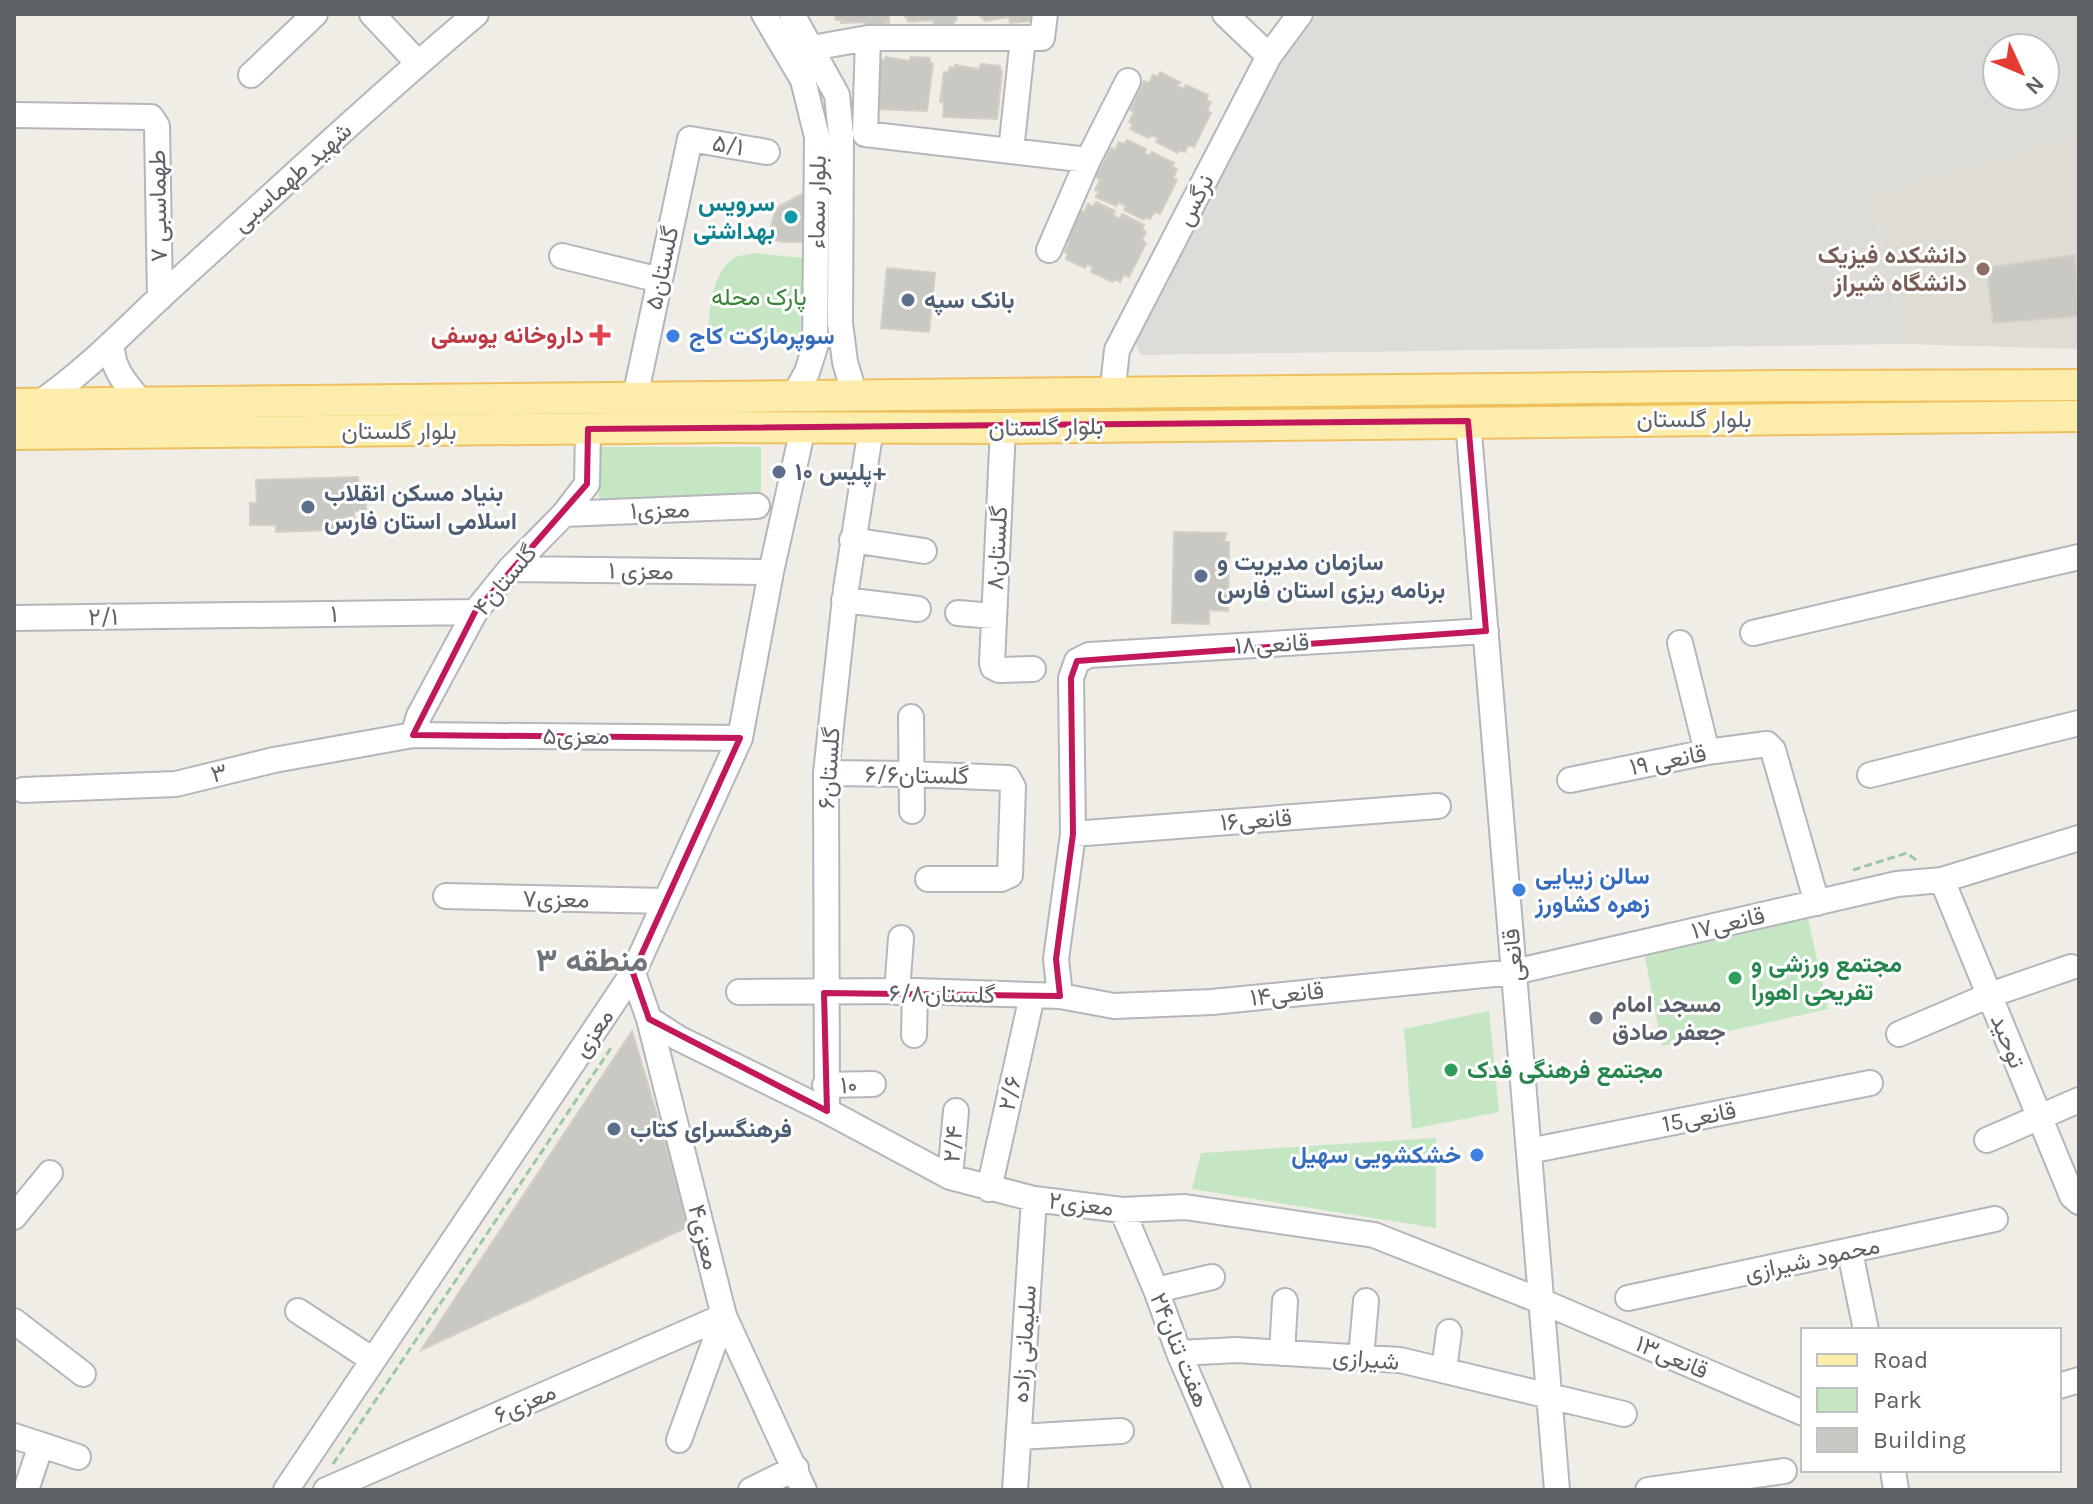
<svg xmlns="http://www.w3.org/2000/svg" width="2093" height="1504" font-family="Karla,Vazirmatn,sans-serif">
	<rect width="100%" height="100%" fill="#efede6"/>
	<!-- industrial -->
	<path fill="#dedcd8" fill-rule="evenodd" d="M 1317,14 L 2079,14 L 2079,136 L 1871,194 L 1904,344 L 1141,355 L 1136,343 L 1142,324 L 1263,85 ZM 1997,48 L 2045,48 L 2045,96 L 1997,96 Z"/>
	<!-- education -->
	<path fill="#dfdcd4" d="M 2079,136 L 2079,349 L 1904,344 L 1871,194 Z"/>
	<!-- green -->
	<path fill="#c5e6c3" d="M 753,253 L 803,258 L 800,342 L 707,338 C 710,313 710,274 734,258 C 739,255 748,255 753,253 Z
		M 599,447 L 761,447 L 761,501 L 599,501 Z
		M 1806,909 L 1828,1009 L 1662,1046 L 1643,947 Z
		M 1489,1011 L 1499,1112 L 1412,1129 L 1404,1029 Z
		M 1436,1138 L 1436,1228 L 1192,1189 L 1201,1153 Z"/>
	<!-- building -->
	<path fill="#cac8c3" stroke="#d4cec4" stroke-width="2" d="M 831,14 L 889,14 L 889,23 L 886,22 L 886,27 L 866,27 L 865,22 L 841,23 L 842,20 L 836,20 L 835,15 Z
		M 903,14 L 957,14 L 956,21 L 954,21 L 954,25 L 934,25 L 933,20 L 909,22 Z
		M 978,14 L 1032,14 L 1032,17 L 1030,17 L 1030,21 L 1010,23 L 1009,17 L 985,21 Z
		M 886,57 L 909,61 L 911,57 L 930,58 L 930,63 L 933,63 L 927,111 L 873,109 L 878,64 L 880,60 L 885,60 Z
		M 981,64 L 1000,66 L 1000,70 L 1002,71 L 997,119 L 943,117 L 944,102 L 940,102 L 944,72 L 948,72 L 950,67 L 955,68 L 955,65 L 979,69 Z
		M 1160,72 L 1180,82 L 1177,86 L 1184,89 L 1186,85 L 1208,95 L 1206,100 L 1211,102 L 1207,111 L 1211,113 L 1194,147 L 1188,145 L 1185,152 L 1179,150 L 1178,153 L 1156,142 L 1158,138 L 1151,135 L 1149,138 L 1130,129 L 1133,124 L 1129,122 L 1134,112 L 1130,110 L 1144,81 L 1149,83 L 1153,75 L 1158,77 Z
		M 1127,140 L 1146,149 L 1144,153 L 1150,156 L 1152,152 L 1174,163 L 1172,167 L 1177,169 L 1173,178 L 1177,180 L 1160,214 L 1155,212 L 1150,219 L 1146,217 L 1144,220 L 1124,210 L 1126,206 L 1118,202 L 1116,206 L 1096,197 L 1099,191 L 1095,190 L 1100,180 L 1096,177 L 1111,148 L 1115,150 L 1119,142 L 1124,144 Z
		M 802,194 L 809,202 L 809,242 L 782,242 L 768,238 L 776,208 Z
		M 1096,202 L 1115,211 L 1113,215 L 1120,219 L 1122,214 L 1144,225 L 1142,229 L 1146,232 L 1142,240 L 1146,243 L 1129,277 L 1124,274 L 1120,282 L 1115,279 L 1113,282 L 1091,272 L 1093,267 L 1087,264 L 1085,268 L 1066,259 L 1068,254 L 1065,252 L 1069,242 L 1065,240 L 1080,210 L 1084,212 L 1088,204 L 1093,207 Z
		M 2075,255 L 2079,316 L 1993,323 L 1987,268 Z
		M 887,268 L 935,273 L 929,332 L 881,328 Z
		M 358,477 L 359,494 L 366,494 L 366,511 L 354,511 L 355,529 L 276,532 L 276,525 L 250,525 L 250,503 L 257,503 L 256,480 Z
		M 1174,532 L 1227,533 L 1223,542 L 1229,542 L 1228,611 L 1209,610 L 1209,624 L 1172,623 Z
		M 632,1031 L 690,1226 L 421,1350 Z"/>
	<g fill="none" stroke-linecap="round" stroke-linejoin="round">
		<!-- minor casing -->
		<g stroke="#b3b6ba" stroke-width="28">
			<path id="minor" d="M 372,14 L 418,63
				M 764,14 L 803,80 L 817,137 L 815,347 L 807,372 L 793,397
				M 792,14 L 837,95 L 841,135 L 840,323 L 845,362 L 855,396
				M 1225,14 L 1269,56
				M 868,38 L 865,134 L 1088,160
				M 812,48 L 868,38 L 1042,38 L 1045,14
				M 251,75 L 315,14
				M 14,115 L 151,117 L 157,126 L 160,298
				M 1011,151 L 1023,38
				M 1049,250 L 1088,160 L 1128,81
				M 562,256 L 660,280
				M 112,344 C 111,369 127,385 142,403
				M 1112,395 L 1117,350 L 1269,56 L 1300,14
				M 635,397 L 690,139 L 767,152
				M 38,404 C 91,368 133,321 180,279 C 278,190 375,99 476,14
				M 1468,421 L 1557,1490
				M 1003,428 L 992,663 L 993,667 L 999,670 L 1033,669
				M 564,514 L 757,506
				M 852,540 L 924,551
				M 510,569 L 771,572
				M 844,600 L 918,609
				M 958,613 L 994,616
				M 14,618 L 475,612
				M 1753,633 L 2079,557
				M 1680,643 L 1707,752
				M 911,717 L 912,811
				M 413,735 L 419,716 L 475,612 L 510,569 L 564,514 L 587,484 L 588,429
				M 826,773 L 911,774 L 1008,778 L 1013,787 L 1010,875 L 1001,879 L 928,879
				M 1870,775 L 2079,723
				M 1570,780 L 1707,752 L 1767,744 L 1773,750 L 1817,903
				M 23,790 L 176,784 L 274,760 L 413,735 L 740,738
				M 1073,834 L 1438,806
				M 1942,880 L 2072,1196 L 2079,1202
				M 446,896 L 666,901
				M 633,973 L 649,1019 L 724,1316 L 804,1490
				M 739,992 L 915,991 L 1060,996 L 1114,1006 L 1212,1002 L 1514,972 L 1897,884 L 1942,880 L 2079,838
				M 897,992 L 901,938
				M 1060,996 L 1056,959 L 1073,834 L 1071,678 L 1077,661 L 1089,655 L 1486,631
				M 649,1019 L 678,1038 L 827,1111 L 950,1177 L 1034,1199 L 1122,1210 L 1185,1207 L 1374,1235 L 1541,1301 L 1803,1413
				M 1899,1034 L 1990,995 L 2071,967
				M 914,1035 L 915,991
				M 825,1085 L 873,1084
				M 827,1111 L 826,773 L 846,589 L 871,428
				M 1987,1140 L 2079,1100
				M 1529,1151 L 1870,1083
				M 950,1177 L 956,1111
				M 989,1189 L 1032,996
				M 1122,1210 L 1156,1290 L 1179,1353 L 1238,1490
				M 14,1217 L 50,1173
				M 1850,1252 L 1866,1330
				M 1156,1290 L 1212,1277
				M 1628,1298 L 1995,1219
				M 298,1311 L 373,1360
				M 14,1321 L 83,1374
				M 1179,1353 L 1236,1350 L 1400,1360 L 1624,1414
				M 1282,1353 L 1285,1301
				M 1361,1358 L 1366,1301
				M 1444,1370 L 1449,1332
				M 2059,1386 L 2079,1380
				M 14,1436 L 78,1457
				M 1019,1437 L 1121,1431
				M 679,1440 L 724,1316
				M 1893,1470 L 1896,1490
				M 26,1490 L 41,1445
				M 286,1490 L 633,973 L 740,738 L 771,572 L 803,428
				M 326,1490 L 724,1316
				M 751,1490 L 796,1468
				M 1015,1490 L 1034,1199
				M 1648,1490 L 1784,1471"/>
		</g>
		<!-- major casing -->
		<g stroke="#efc05f" stroke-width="34">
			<path id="major" d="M 14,404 L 1786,386 L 2079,385
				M 14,434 L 726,427 L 1003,428 L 2079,416"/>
		</g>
		<!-- path -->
		<path stroke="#9cc7a6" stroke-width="3" stroke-dasharray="8 4" stroke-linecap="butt" d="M 1853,870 L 1907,853 L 1916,860
			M 333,1464 L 613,1045"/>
		<!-- minor -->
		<use href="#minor" stroke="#fff" stroke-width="24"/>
		<!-- major -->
		<use href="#major" stroke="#fdedad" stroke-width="30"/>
	</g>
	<!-- marked area -->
	<path fill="none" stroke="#c2185b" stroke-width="6" stroke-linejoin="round" d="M 1468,421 L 1486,631 L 1077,661 L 1071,678 L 1073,834 L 1056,959 L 1060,996 L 824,993 L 827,1111 L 649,1019 L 633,973 L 740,738 L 413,735 L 475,612 L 587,484 L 588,429 Z"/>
	<!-- markers -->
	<circle fill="#0f9aa8" stroke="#fff" stroke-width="3" cx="791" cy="217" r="8"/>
	<circle fill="#8d6e63" stroke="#fff" stroke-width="3" cx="1983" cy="269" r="8"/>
	<g fill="#5c6f8a" stroke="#fff" stroke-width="3">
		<circle cx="908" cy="300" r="8"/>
		<circle cx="779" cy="472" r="8"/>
		<circle cx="308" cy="507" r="8"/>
		<circle cx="1201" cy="576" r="8"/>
		<circle cx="614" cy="1129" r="8"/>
	</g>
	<path fill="#e0444e" stroke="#fff" stroke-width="3" d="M596 323h8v8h8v8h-8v8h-8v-8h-8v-8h8z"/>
	<g fill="#3f7fe0" stroke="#fff" stroke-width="3">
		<circle cx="673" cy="336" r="8"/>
		<circle cx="1519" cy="890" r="8"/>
		<circle cx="1477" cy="1155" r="8"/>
	</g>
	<g fill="#2e9e5b" stroke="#fff" stroke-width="3">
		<circle cx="1735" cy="978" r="8"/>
		<circle cx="1451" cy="1070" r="8"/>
	</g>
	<circle fill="#6b7280" stroke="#fff" stroke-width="3" cx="1596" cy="1018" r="8"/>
	<g text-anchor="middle" stroke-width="6" stroke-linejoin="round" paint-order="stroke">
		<!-- street labels -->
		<g font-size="24" fill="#5d6266" stroke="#fff">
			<text transform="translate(728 145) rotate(10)" y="8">۵/۱</text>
			<text transform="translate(292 177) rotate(-42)" y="8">شهید طهماسبی</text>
			<text transform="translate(1195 200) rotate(-63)" y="8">نرگس</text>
			<text transform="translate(817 202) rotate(-89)" y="8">بلوار سماء</text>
			<text transform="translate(158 206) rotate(-91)" y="8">۷ طهماسبی</text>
			<text transform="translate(662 268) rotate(-78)" y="8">گلستان۵</text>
			<text x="1694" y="427">بلوار گلستان</text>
			<text transform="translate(1046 427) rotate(-1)" y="8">بلوار گلستان</text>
			<text x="399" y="439">بلوار گلستان</text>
			<text transform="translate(660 510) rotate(-2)" y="8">۱معزی</text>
			<text transform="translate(997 548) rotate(-87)" y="8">گلستان۸</text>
			<text transform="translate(641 571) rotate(1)" y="8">معزی ۱</text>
			<text transform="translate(505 580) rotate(-50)" y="8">گلستان۴</text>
			<text transform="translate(334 614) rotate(-1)" y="8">۱</text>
			<text transform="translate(103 617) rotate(-1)" y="8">۲/۱</text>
			<text transform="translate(1272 644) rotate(-3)" y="8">۱۸قانعی</text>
			<text x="576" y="744">۵معزی</text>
			<text transform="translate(1668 760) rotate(-11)" y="8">قانعی ۱۹</text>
			<text transform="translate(829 768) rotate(-86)" y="8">گلستان۶</text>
			<text transform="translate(219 773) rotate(-14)" y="8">۳</text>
			<text transform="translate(917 775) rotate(1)" y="8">۶/۶گلستان</text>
			<text transform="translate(1256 820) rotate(-4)" y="8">۱۶قانعی</text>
			<text transform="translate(556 899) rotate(1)" y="8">۷معزی</text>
			<text transform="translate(1728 923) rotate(-13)" y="8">۱۷قانعی</text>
			<text transform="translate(1513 955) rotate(-95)" y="8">قانعی</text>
			<text transform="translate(942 994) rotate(1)" y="8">۶/۸گلستان</text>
			<text transform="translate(1287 994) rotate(-6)" y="8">۱۴قانعی</text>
			<text transform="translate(593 1033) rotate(-56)" y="8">معزی</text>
			<text transform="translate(2008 1041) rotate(68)" y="8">توحید</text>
			<text transform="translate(849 1085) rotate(-1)" y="8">۱۰</text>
			<text transform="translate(1010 1093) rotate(-77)" y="8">۲/۶</text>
			<text transform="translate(1699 1117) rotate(-11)" y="8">15قانعی</text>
			<text transform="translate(953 1144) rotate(-85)" y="8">۲/۴</text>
			<text transform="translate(1081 1204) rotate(7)" y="8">۲معزی</text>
			<text transform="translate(704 1237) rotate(76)" y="8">۴معزی</text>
			<text transform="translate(1812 1259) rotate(-12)" y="8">محمود شیرازی</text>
			<text transform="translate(1024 1344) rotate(-86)" y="8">سلیمانی زاده</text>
			<text transform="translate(1180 1350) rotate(68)" y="8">هفت تنان۲۴</text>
			<text transform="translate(1672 1357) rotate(23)" y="8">۱۳قانعی</text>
			<text transform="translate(1366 1359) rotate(5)" y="8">شیرازی</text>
			<text transform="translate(525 1403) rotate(-24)" y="8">۶معزی</text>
		</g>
		<!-- culture labels -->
		<g font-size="24" font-weight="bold" fill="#0d838f" stroke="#fff" text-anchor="end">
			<text x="775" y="211">سرویس<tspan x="775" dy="28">بهداشتی</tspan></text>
		</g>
		<!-- education labels -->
		<g font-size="24" font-weight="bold" fill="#785e54" stroke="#fff" text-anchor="end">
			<text x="1967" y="263">دانشکده فیزیک<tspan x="1967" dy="28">دانشگاه شیراز</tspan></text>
		</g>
		<!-- park labels -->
		<g font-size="24" fill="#378437" stroke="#fff">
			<text x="759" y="305">پارک محله</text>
		</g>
		<!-- service labels -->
		<g font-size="24" font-weight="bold" fill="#4e5e75" stroke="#fff" text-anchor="start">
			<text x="924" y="308">بانک سپه</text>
			<text x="795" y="480">پلیس ۱۰+</text>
			<text x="324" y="501">بنیاد مسکن انقلاب<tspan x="324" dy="28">اسلامی استان فارس</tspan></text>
			<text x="1217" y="570">سازمان مدیریت و<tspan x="1217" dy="28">برنامه ریزی استان فارس</tspan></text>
			<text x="630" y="1137">فرهنگسرای کتاب</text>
		</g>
		<!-- health labels -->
		<g font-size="24" font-weight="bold" fill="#be3a42" stroke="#fff" text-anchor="end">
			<text x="584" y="343">داروخانه یوسفی</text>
		</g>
		<!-- shop labels -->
		<g font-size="24" font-weight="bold" fill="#366cbe" stroke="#fff" text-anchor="start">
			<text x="689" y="344">سوپرمارکت کاج</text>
			<text x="1535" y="884">سالن زیبایی<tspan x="1535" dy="28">زهره کشاورز</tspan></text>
			<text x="1461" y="1163" text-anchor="end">خشکشویی سهیل</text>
		</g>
		<!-- leisure labels -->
		<g font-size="24" font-weight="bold" fill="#27864d" stroke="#fff" text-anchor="start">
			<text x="1751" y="972">مجتمع ورزشی و<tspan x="1751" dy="28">تفریحی اهورا</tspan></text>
			<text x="1467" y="1078">مجتمع فرهنگی فدک</text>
		</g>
		<!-- worship labels -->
		<g font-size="24" font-weight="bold" fill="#5b616d" stroke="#fff" text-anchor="start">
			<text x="1612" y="1012">مسجد امام<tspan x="1612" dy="28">جعفر صادق</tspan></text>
		</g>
		<!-- district labels -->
		<g font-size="32" font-weight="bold" fill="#6e7478" stroke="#fff">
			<text x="592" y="971">منطقه ۳</text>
		</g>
	</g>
	<!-- border -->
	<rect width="2093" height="1504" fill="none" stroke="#5d6266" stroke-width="32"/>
	<!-- legend -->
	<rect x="1801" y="1328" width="260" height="144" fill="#ffffff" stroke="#bec0c2" stroke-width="2"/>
	<rect x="1817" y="1354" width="40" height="12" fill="#fdedad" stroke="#bec0c2" stroke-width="2"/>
	<text x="1873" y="1368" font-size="24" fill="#5d6266">Road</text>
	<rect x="1817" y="1388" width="40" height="24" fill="#c5e6c3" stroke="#bec0c2" stroke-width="2"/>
	<text x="1873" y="1408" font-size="24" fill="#5d6266">Park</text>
	<rect x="1817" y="1428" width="40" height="24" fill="#cac8c3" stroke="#bec0c2" stroke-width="2"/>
	<text x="1873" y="1448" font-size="24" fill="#5d6266">Building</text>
	<!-- north arrow -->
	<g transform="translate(2021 72) rotate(134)"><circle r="38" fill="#ffffff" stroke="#bec0c2" stroke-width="2"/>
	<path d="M0-6L14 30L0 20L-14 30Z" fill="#e63b35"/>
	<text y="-12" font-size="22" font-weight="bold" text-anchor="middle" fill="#5d6266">N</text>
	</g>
</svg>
